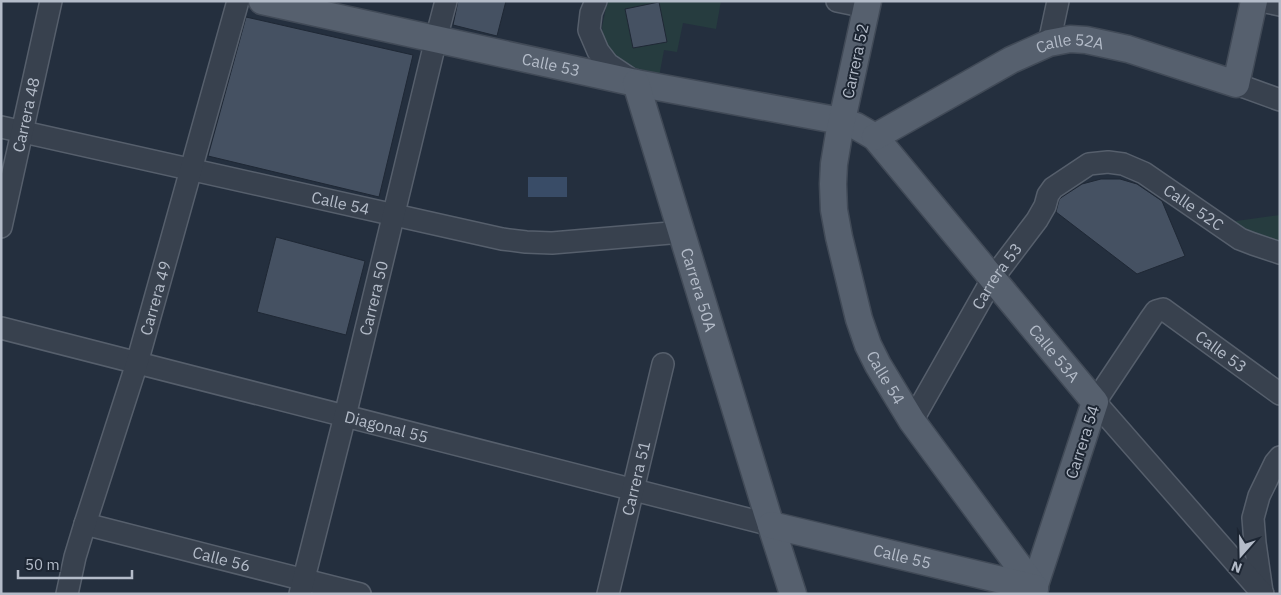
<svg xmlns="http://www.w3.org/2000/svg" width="1281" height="595" font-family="'IBM Plex Sans',sans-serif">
	<rect width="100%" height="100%" fill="#242f3e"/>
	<!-- green -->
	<path fill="#263c3f" d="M 609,1 L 721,1 L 716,29 L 683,23 L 677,52 L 664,50 L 659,77 L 639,72 L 617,62 L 604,42 L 602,27 L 606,8 Z
		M 1280,215 L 1280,246 L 1255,237 L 1229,222 Z"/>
	<!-- water -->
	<path fill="#394c67" d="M 528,177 L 567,177 L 567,197 L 528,197 Z"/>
	<!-- building -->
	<path fill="#455162" stroke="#1f2835" d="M 458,1 L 506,1 L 497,36 L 453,25 Z
		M 659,2 L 667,42 L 633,48 L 625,9 Z
		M 246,17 L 413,55 L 379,197 L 208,156 Z
		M 1101,179 L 1120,179 L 1137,184 L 1162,201 L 1185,256 L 1137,274 L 1056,212 L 1059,200 L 1062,197 L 1082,184 Z
		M 276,237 L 365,261 L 346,335 L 257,312 Z"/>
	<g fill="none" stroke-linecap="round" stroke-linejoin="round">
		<!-- minor casing -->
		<g stroke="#565f6c" stroke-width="24">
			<g id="minor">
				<path d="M 596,1 L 591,13 L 589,30 L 598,51 L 608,64 L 632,80"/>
				<path d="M 837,1 L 866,7"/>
				<path d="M 1261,1 L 1280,5"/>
				<path d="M 1049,43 L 1058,1"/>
				<path d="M 1236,84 L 1280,100"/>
				<path id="s1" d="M 1,127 L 502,239 L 526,242 L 552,243 L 682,232"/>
				<path id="s2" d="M 1,227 L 51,1"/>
				<path id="s3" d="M 1,328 L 771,525"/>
				<path id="s4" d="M 912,421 L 993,278 L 1037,220 L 1045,206 L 1048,195 L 1053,188 L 1089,164 L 1108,162 L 1123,164 L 1144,173 L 1240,239 L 1253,244 L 1280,253"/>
				<path id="s5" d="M 85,524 L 360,594"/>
				<path d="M 1262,592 L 1255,543 L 1253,518 L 1259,496 L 1275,463 L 1280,457"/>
				<path id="s6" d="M 67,594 L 75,557 L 85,524 L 137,363 L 238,1"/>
				<path id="s7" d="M 300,594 L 345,416 L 436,39 L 446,1"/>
				<path id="s8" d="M 608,594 L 663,364"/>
				<path id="s9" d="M 1263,594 L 1095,402 L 1151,318 L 1156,311 L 1163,309 L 1280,394"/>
			</g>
		</g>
		<!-- major casing -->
		<g stroke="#414a57" stroke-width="29">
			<g id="major">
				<path id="s10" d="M 262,1 L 636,83 L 841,121 L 856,126 L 875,137 L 1095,402 L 1032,594"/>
				<path id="s11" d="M 868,1 L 839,134 L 834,164 L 833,184 L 834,210 L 839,237 L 859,319 L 868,345 L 878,365 L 912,421 L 1035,588"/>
				<path id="s12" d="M 636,83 L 767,513 L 793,594"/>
				<path id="s13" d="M 875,137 L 1011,60 L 1049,43 L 1070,39 L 1086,40 L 1128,49 L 1236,84 L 1254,1"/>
				<path id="s14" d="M 771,525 L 1035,588"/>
			</g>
		</g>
		<!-- minor -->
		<use href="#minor" stroke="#38414e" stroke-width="21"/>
		<!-- major -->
		<use href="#major" stroke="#56606e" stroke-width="26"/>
	</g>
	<g text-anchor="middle" stroke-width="4" stroke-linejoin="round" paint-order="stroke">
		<!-- street labels -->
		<g font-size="16" fill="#b4bcc9" stroke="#1d2633">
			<text dy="6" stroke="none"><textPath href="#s13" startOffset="219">Calle 52A</textPath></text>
			<text transform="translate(855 61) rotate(-78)" y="6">Carrera 52</text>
			<text dy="6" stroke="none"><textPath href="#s10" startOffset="296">Calle 53</textPath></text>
			<text dy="6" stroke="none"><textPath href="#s2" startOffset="115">Carrera 48</textPath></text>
			<text dy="6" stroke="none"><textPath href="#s1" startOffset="348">Calle 54</textPath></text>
			<text dy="6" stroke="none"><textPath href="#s4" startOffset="434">Calle 52C</textPath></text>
			<text dy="6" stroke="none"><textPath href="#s4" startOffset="168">Carrera 53</textPath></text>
			<text dy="6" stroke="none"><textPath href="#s12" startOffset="216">Carrera 50A</textPath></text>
			<text dy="6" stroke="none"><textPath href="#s6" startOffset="309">Carrera 49</textPath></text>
			<text dy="6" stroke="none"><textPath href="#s7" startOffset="305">Carrera 50</textPath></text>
			<text dy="6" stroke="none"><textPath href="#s9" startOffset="444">Calle 53</textPath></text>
			<text dy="6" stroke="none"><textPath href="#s10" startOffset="910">Calle 53A</textPath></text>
			<text dy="6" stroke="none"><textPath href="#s11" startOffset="389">Calle 54</textPath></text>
			<text dy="6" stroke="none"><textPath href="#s3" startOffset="398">Diagonal 55</textPath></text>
			<text transform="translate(1082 442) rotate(-72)" y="6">Carrera 54</text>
			<text dy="6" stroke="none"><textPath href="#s8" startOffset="119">Carrera 51</textPath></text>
			<text dy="6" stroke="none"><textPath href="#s14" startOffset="135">Calle 55</textPath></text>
			<text dy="6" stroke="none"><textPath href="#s5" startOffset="141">Calle 56</textPath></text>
		</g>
	</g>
	<!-- border -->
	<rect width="1281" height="595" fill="none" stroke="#b4bcc9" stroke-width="5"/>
	<!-- north arrow -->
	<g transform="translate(1241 555) rotate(200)" stroke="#1d2633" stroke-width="4" paint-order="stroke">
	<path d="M0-4L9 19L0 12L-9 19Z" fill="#b4bcc9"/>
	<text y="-8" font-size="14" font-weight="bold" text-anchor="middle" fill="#b4bcc9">N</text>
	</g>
	<!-- scale -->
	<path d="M18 570v8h114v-8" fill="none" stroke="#b4bcc9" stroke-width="2.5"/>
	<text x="25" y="570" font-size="15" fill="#b4bcc9" stroke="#1d2633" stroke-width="4" paint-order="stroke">50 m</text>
</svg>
